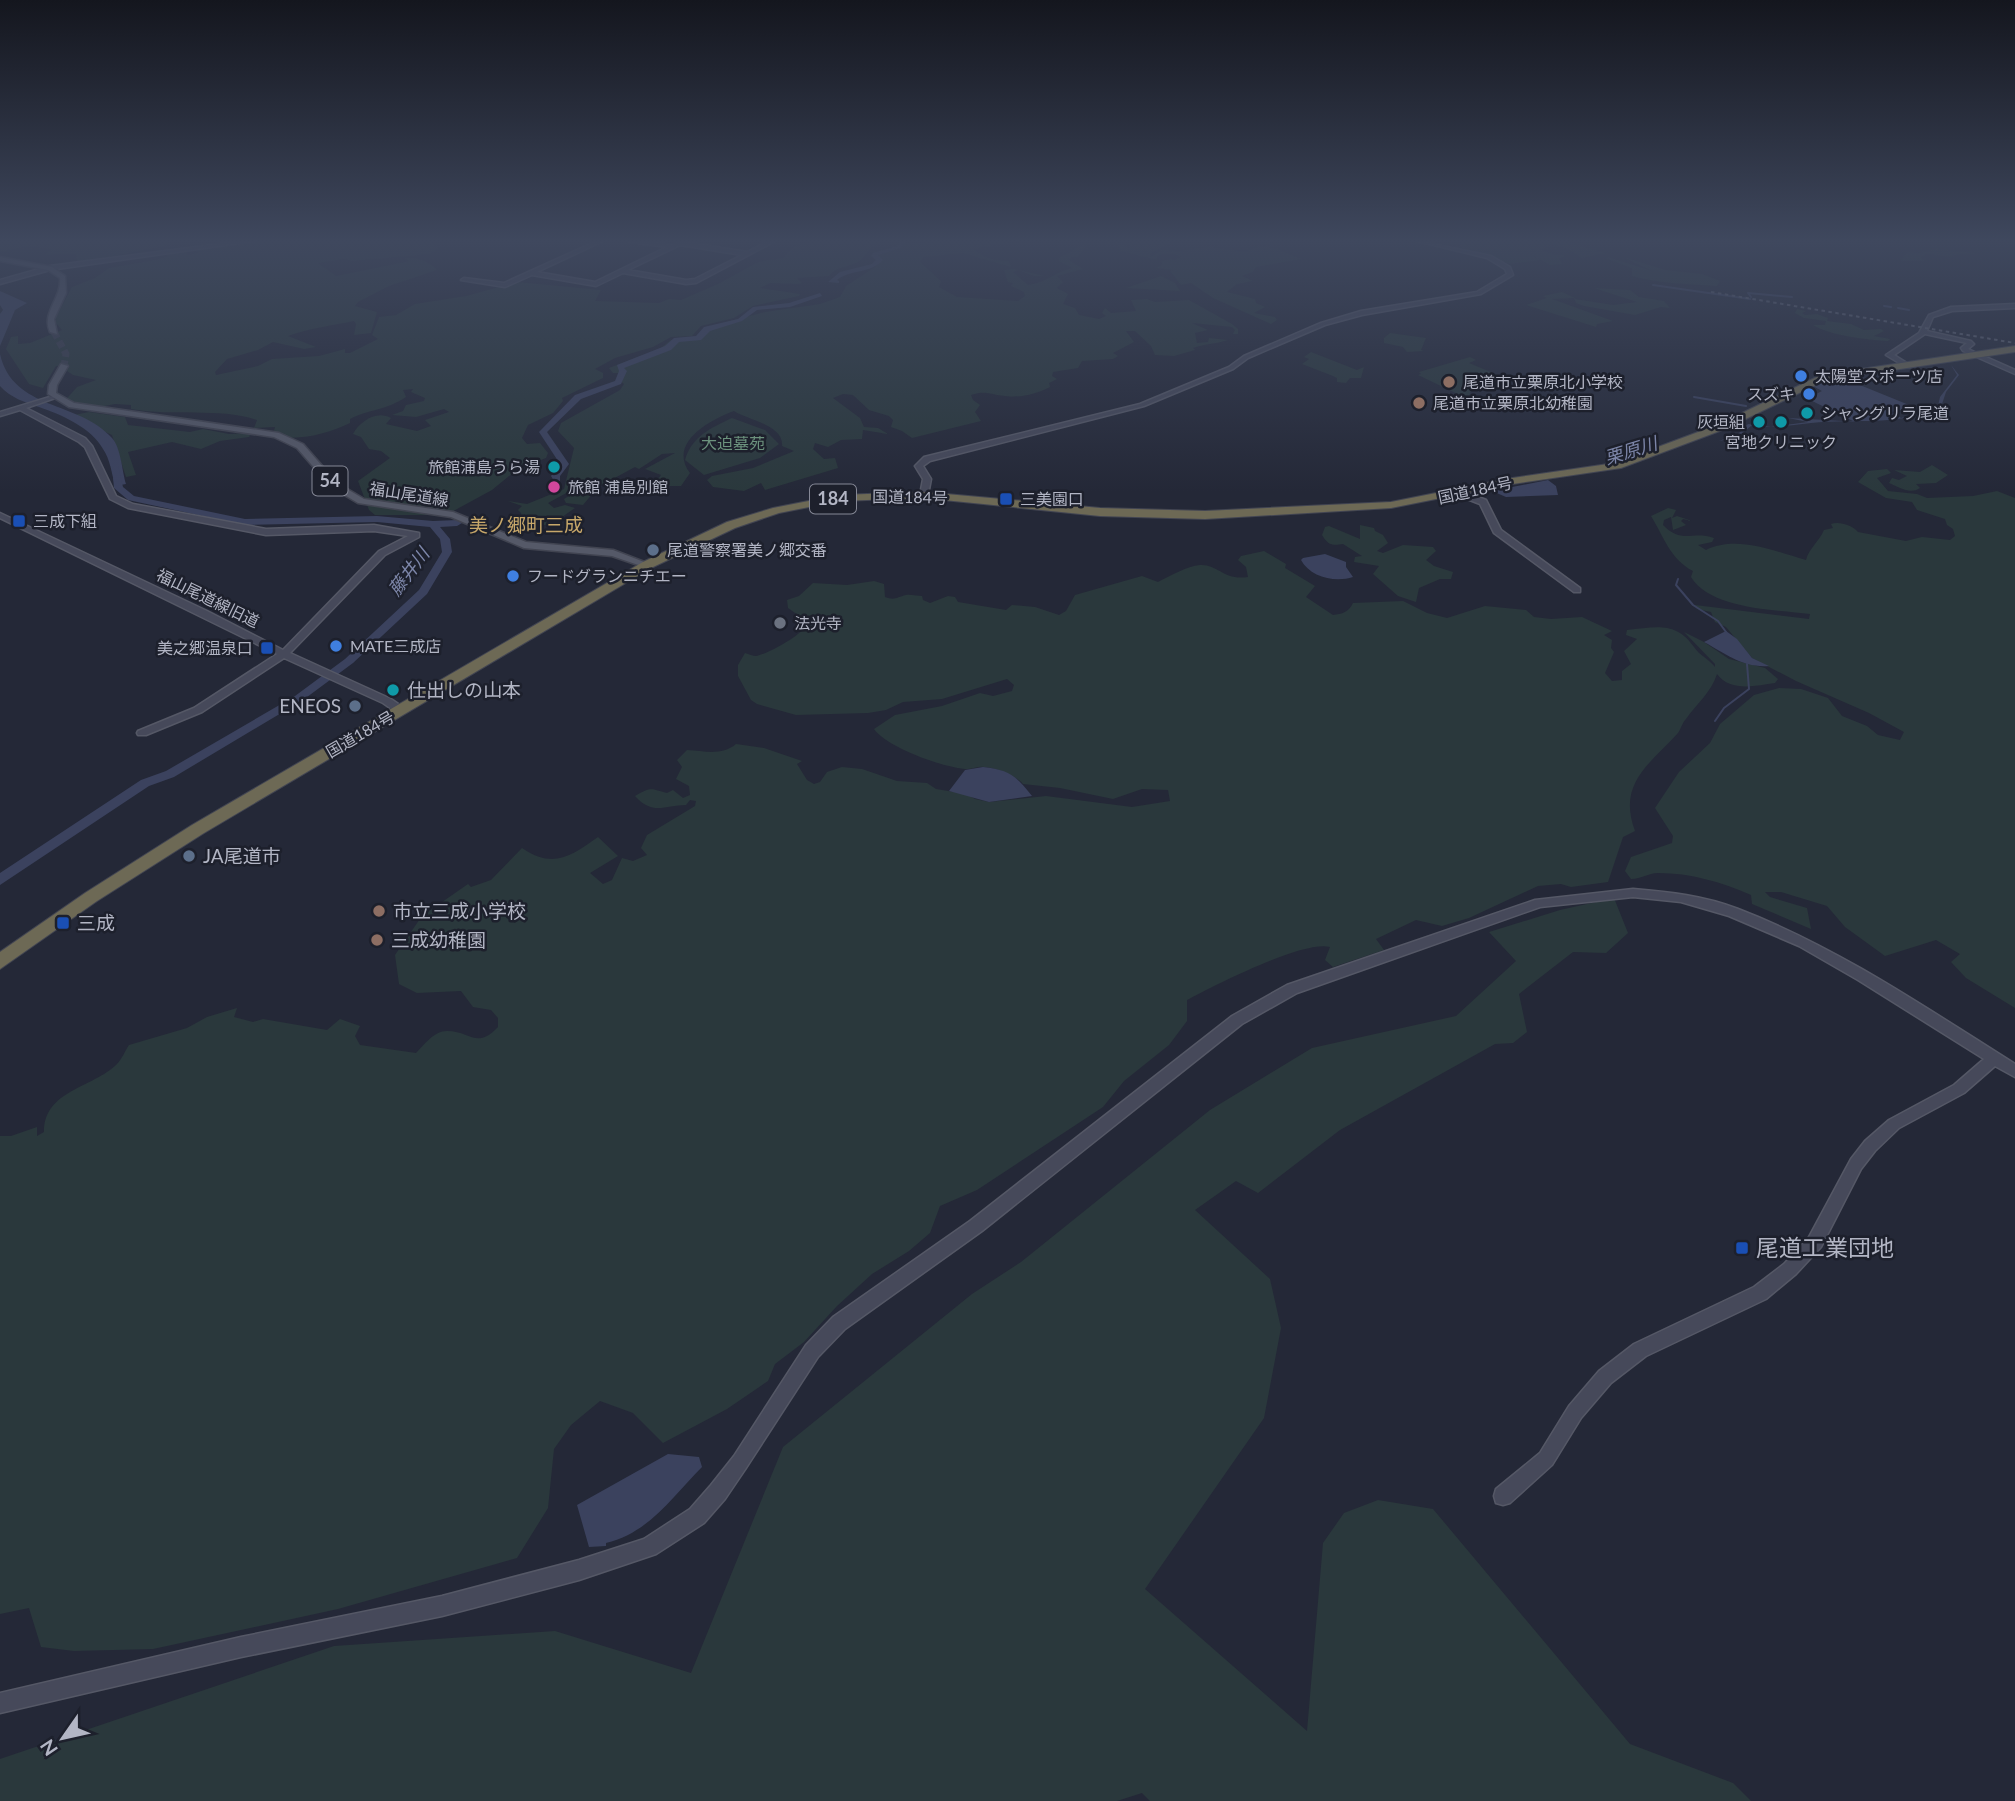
<svg xmlns="http://www.w3.org/2000/svg" width="2015" height="1801" font-family="Lato,'Noto Sans JP',sans-serif">
	<rect width="100%" height="100%" fill="#242837"/>
	<!-- green -->
	<path fill="#2a383c" d="M 0,240 L 171,240 L 164,246 L 77,263 L 76,254 L 45,255 L 51,249 L 28,246 L 0,252 Z
		M 260,240 L 446,240 L 432,242 L 439,247 L 430,254 L 352,261 L 344,259 L 318,263 L 336,276 L 405,262 L 408,261 L 405,258 C 416,257 429,261 437,270 L 389,286 L 358,302 L 355,306 L 377,312 L 371,333 L 354,335 L 356,324 L 354,321 C 331,326 310,328 288,336 L 316,347 L 304,349 L 273,342 L 258,350 L 227,359 L 215,372 L 216,375 L 258,366 L 272,359 L 319,356 L 345,349 L 345,353 L 350,353 L 378,339 L 372,335 L 379,317 L 396,315 L 415,304 L 466,296 L 517,282 L 601,290 L 595,301 L 659,303 L 669,299 L 681,300 L 718,284 L 758,262 L 783,258 L 794,247 L 818,240 L 882,240 C 870,247 864,259 856,263 C 845,268 837,266 829,276 L 797,278 L 802,283 L 799,284 L 770,283 L 760,288 L 800,294 L 799,296 L 753,306 L 734,318 L 701,326 L 692,336 L 671,337 L 653,347 L 615,358 L 595,369 L 603,373 L 603,378 L 562,398 L 563,401 L 553,413 L 528,425 L 522,438 L 527,444 L 540,443 L 548,453 L 546,458 L 519,468 L 492,490 L 446,515 L 375,515 L 369,510 L 358,481 L 390,458 L 381,451 L 369,449 L 361,437 L 353,434 C 360,421 377,410 391,418 L 386,424 L 417,431 L 431,426 L 425,420 L 449,412 L 444,409 L 416,417 L 392,415 L 403,411 L 406,405 L 424,401 L 425,398 L 411,392 L 413,389 L 403,390 L 406,397 C 385,411 369,409 350,419 L 350,423 C 327,434 297,442 273,435 L 275,427 L 254,428 L 257,420 C 219,407 174,417 131,409 L 131,405 L 115,404 L 94,408 L 62,404 L 77,387 L 96,380 L 73,375 L 67,371 L 70,365 L 56,366 L 43,388 L 29,384 L 6,349 L 11,337 L 18,336 L 18,344 L 30,343 L 62,330 L 56,323 L 56,317 L 72,287 L 95,278 L 109,268 L 155,260 L 166,257 L 170,252 L 186,251 L 187,255 L 198,253 L 198,250 Z
		M 906,240 L 1013,241 L 974,249 C 982,258 998,261 1009,261 L 1011,267 L 963,253 L 924,257 L 920,262 L 941,281 L 939,287 L 957,297 L 1018,301 L 1025,296 L 1024,292 L 1011,286 L 1013,283 L 1008,282 L 1004,270 L 1014,269 L 1045,276 L 1034,276 L 1018,270 L 1013,272 L 1028,285 C 1046,283 1055,272 1072,268 L 1059,261 L 1059,258 L 1089,241 L 1078,257 L 1072,257 L 1069,260 L 1083,269 L 1057,276 L 1063,282 L 1057,288 L 1068,294 L 1063,304 L 1075,308 L 1079,315 L 1099,319 L 1106,316 L 1102,313 L 1105,308 L 1111,313 L 1136,311 L 1131,300 L 1147,299 L 1155,302 L 1189,300 L 1232,324 L 1238,329 L 1238,334 L 1233,334 L 1235,330 L 1232,327 L 1192,323 L 1208,330 L 1195,333 L 1197,343 L 1208,342 L 1209,338 L 1228,340 C 1216,344 1203,344 1193,348 L 1195,350 L 1174,356 L 1155,355 L 1151,346 L 1135,331 L 1126,331 L 1134,342 L 1113,353 L 1118,356 L 1113,359 L 1082,361 L 1078,368 L 1053,372 L 1052,376 L 1057,379 L 1049,383 L 1050,387 C 1036,394 1021,398 1005,396 C 991,395 986,390 971,395 L 973,400 L 980,405 L 975,412 L 981,421 L 912,438 L 902,431 L 891,427 L 893,420 L 889,416 L 869,410 L 853,395 L 843,394 L 833,398 L 860,418 L 864,427 L 878,428 L 888,434 L 863,430 L 862,439 L 841,440 L 828,447 L 815,443 L 813,449 L 824,459 L 835,458 L 838,468 L 765,490 L 761,483 L 744,491 L 713,487 L 707,480 L 712,476 L 753,468 L 794,451 L 782,446 C 784,425 748,420 734,411 C 707,421 668,444 690,473 L 681,486 L 653,486 L 661,475 L 645,469 L 675,453 L 662,454 L 639,469 L 635,467 L 598,487 L 583,505 L 566,503 L 564,499 L 583,487 L 583,484 L 548,503 L 554,508 L 565,505 L 575,508 L 552,524 L 537,526 L 531,521 L 522,523 L 521,513 L 518,510 L 522,506 L 508,501 L 527,504 L 564,489 L 574,448 L 558,431 L 561,423 L 620,390 L 624,384 L 619,380 L 619,376 L 624,375 L 623,373 L 613,373 L 609,368 L 643,355 L 648,357 L 658,354 L 657,351 L 671,340 L 700,337 L 704,329 L 711,326 L 765,312 L 820,304 L 840,297 L 846,286 L 875,267 L 880,258 L 876,255 L 904,244 L 935,242 Z
		M 1128,240 L 1169,240 L 1169,243 L 1150,254 L 1151,257 L 1161,250 L 1179,251 L 1209,247 L 1246,252 C 1264,240 1286,253 1301,259 L 1256,267 L 1253,272 L 1242,276 L 1253,281 L 1237,284 L 1227,292 L 1255,299 L 1256,303 L 1265,307 L 1254,313 L 1275,317 L 1277,320 L 1271,324 L 1213,298 L 1191,283 L 1181,285 L 1170,271 L 1173,270 L 1156,268 L 1162,265 L 1161,261 L 1172,259 L 1177,262 L 1174,260 L 1181,257 C 1173,253 1165,253 1157,256 L 1157,260 L 1121,251 L 1118,244 L 1103,242 L 1121,243 L 1128,248 L 1130,247 Z
		M 1462,240 L 1560,240 L 1606,253 L 1582,258 L 1566,248 L 1552,244 L 1542,250 L 1555,255 L 1563,255 L 1565,257 L 1559,258 L 1562,264 L 1550,265 L 1528,253 L 1540,260 L 1510,264 L 1459,247 Z
		M 1936,249 L 1976,253 L 1948,256 L 1970,259 L 1926,254 L 1921,258 L 1925,261 L 1901,261 L 1907,252 L 1919,253 Z
		M 1608,257 L 1652,271 L 1623,257 L 1666,270 L 1702,274 L 1720,281 L 1717,286 C 1687,284 1663,284 1632,276 L 1632,268 L 1607,259 Z
		M 1161,276 L 1175,283 L 1180,291 L 1126,288 Z
		M 1594,288 L 1630,290 L 1639,297 L 1664,301 L 1670,308 L 1661,307 L 1635,315 L 1584,306 L 1576,303 L 1574,298 L 1552,299 L 1613,321 L 1597,324 L 1596,327 L 1526,305 L 1547,298 L 1543,296 L 1562,292 L 1575,298 L 1575,299 L 1613,305 L 1637,302 Z
		M 1797,309 L 1806,311 L 1802,313 L 1805,315 L 1817,314 L 1828,318 L 1827,321 L 1851,324 L 1864,330 L 1881,329 L 1884,331 L 1874,336 L 1890,339 L 1888,341 C 1867,340 1828,335 1813,325 L 1825,325 L 1826,321 L 1804,318 L 1795,313 Z
		M 1390,333 L 1426,338 L 1421,350 L 1424,351 L 1407,352 L 1403,347 L 1384,343 L 1384,338 Z
		M 1311,352 L 1357,370 L 1364,367 L 1361,378 L 1350,378 L 1346,383 L 1337,382 L 1337,378 L 1333,376 L 1302,364 L 1309,359 L 1304,357 Z
		M 1470,357 L 1476,360 L 1469,363 L 1505,378 L 1504,380 L 1471,390 L 1468,399 L 1418,375 L 1421,374 L 1419,372 Z
		M 89,412 L 125,417 L 128,425 L 190,432 L 203,429 L 229,434 L 251,433 L 249,437 L 220,441 L 201,449 L 172,442 L 128,452 L 136,475 L 126,477 L 112,435 L 69,416 Z
		M 732,418 L 765,430 L 779,444 L 760,458 L 704,475 L 685,460 C 692,436 711,428 732,418 Z
		M 1932,465 L 1948,475 L 1936,483 L 1916,484 L 1920,488 C 1910,495 1899,487 1889,483 L 1892,478 L 1899,480 L 1907,476 L 1894,470 L 1920,472 Z
		M 1887,469 L 1891,473 L 1877,478 L 1888,491 L 1917,494 L 1927,498 L 1973,496 L 1997,491 L 2015,498 L 2015,1008 L 1966,978 L 1951,962 L 1960,954 L 1936,940 L 1885,956 L 1845,927 L 1827,906 L 1781,892 L 1765,892 L 1770,897 L 1807,908 L 1811,929 L 1752,904 L 1751,895 C 1721,882 1691,873 1658,873 C 1648,873 1642,879 1631,879 L 1625,871 L 1631,857 L 1672,843 L 1673,836 L 1655,808 L 1679,772 L 1710,743 L 1720,724 L 1754,695 L 1779,688 L 1801,689 L 1828,698 L 1842,716 L 1867,726 L 1878,735 L 1900,740 L 1904,732 L 1869,713 L 1796,681 L 1752,658 L 1726,627 L 1715,622 L 1711,612 L 1697,609 L 1695,605 L 1809,619 L 1810,614 C 1776,610 1710,609 1691,577 L 1693,571 C 1670,559 1664,537 1651,516 L 1668,508 L 1676,510 L 1672,518 L 1677,516 L 1692,521 L 1683,519 L 1681,521 L 1686,525 L 1673,530 L 1671,517 L 1664,520 L 1663,525 C 1683,545 1692,530 1714,538 L 1712,542 L 1698,545 L 1706,550 C 1737,535 1774,551 1806,560 C 1809,548 1819,542 1824,530 L 1833,528 L 1831,524 C 1839,521 1852,525 1858,532 L 1906,541 L 1922,537 L 1950,540 L 1955,536 L 1953,529 L 1947,525 L 1945,519 L 1917,510 L 1912,502 L 1886,498 L 1858,482 L 1868,471 Z
		M 1360,525 L 1374,528 L 1375,531 L 1383,535 L 1388,543 L 1377,551 L 1383,553 L 1403,545 L 1433,547 L 1436,551 L 1426,560 L 1434,566 L 1453,572 L 1451,579 L 1440,579 L 1419,588 L 1416,602 L 1398,596 L 1373,574 L 1379,566 L 1354,562 L 1355,557 L 1362,556 L 1343,544 C 1332,546 1328,545 1322,535 L 1325,527 L 1329,526 L 1360,539 Z
		M 1264,551 L 1286,564 L 1285,568 L 1315,586 L 1306,597 L 1333,615 C 1342,614 1349,612 1353,603 L 1403,601 L 1427,613 L 1447,618 L 1485,606 L 1526,610 L 1534,617 L 1551,619 L 1582,617 L 1612,631 L 1604,635 L 1612,640 L 1611,648 L 1614,652 L 1605,673 L 1612,681 L 1622,680 L 1622,671 L 1631,664 L 1624,651 L 1637,639 L 1626,635 L 1627,630 C 1656,627 1676,621 1694,647 C 1699,655 1709,659 1715,667 L 1715,664 L 1684,632 L 1704,642 L 1729,659 L 1765,668 L 1778,679 L 1775,683 C 1755,686 1730,692 1717,674 C 1711,693 1697,703 1686,719 C 1682,723 1681,729 1678,733 C 1650,764 1617,783 1635,831 L 1623,837 L 1608,882 L 1571,887 L 1561,884 L 1538,886 L 1469,918 L 1442,926 L 1416,920 L 1376,939 L 1384,950 L 1333,967 L 1325,960 L 1330,947 C 1303,940 1213,986 1187,1000 L 1187,1021 L 1169,1045 L 1124,1081 L 1103,1107 L 977,1190 L 940,1206 L 930,1233 L 909,1251 L 872,1274 L 837,1306 L 804,1342 L 775,1364 L 768,1381 L 727,1409 L 663,1443 L 633,1413 L 600,1401 L 571,1425 L 554,1449 L 548,1508 L 517,1558 L 338,1609 L 153,1649 L 74,1651 L 41,1647 L 29,1608 L 0,1614 L 0,1136 L 11,1136 L 37,1127 L 37,1136 L 44,1132 C 44,1090 93,1088 117,1064 C 122,1059 125,1051 129,1045 L 187,1028 L 207,1017 L 237,1008 L 234,1017 L 253,1022 L 263,1019 L 327,1030 L 340,1019 L 360,1026 L 355,1036 L 360,1045 L 416,1053 C 424,1045 434,1031 447,1031 C 471,1031 476,1050 498,1027 L 498,1018 L 491,1010 L 473,1007 L 461,991 L 417,993 L 399,984 L 395,955 L 422,916 L 468,884 L 471,887 L 491,880 L 522,848 C 553,869 570,857 598,837 L 618,856 L 590,873 L 603,884 L 612,880 L 622,858 L 633,861 L 647,855 L 641,848 L 647,835 L 695,806 L 696,801 L 690,800 L 686,805 C 665,805 653,816 635,796 C 652,786 651,789 667,793 L 673,790 L 683,798 L 690,795 L 689,786 L 676,779 L 682,767 L 677,760 L 687,750 C 705,751 722,756 736,744 L 764,748 L 802,761 L 797,764 L 807,780 L 814,784 L 820,782 L 827,772 L 842,767 L 862,769 L 897,781 L 927,783 L 936,789 L 966,794 L 975,799 L 989,802 L 1046,796 L 1132,807 L 1170,801 L 1168,790 L 1142,789 L 1113,799 L 1060,788 L 1023,784 C 1015,775 997,768 984,767 C 979,766 973,769 968,769 C 946,769 886,747 874,729 L 895,715 L 942,706 L 980,693 L 993,696 L 1012,691 L 1014,685 L 1007,679 L 942,699 L 903,702 L 886,710 L 868,713 L 796,715 L 757,704 L 751,700 L 738,676 L 738,665 L 745,653 C 749,654 753,656 756,656 C 768,654 804,634 808,623 L 801,621 L 798,615 L 788,608 L 787,600 L 799,596 L 813,583 L 847,585 L 874,581 L 884,584 L 885,597 C 895,601 897,597 906,595 C 910,594 918,596 922,596 L 923,600 L 930,603 L 948,596 L 955,597 L 958,602 L 1006,610 L 1012,605 L 1035,607 L 1059,615 L 1066,611 L 1075,595 L 1142,576 L 1158,582 C 1170,576 1187,566 1200,565 C 1218,564 1224,581 1248,577 L 1246,567 L 1238,560 L 1241,556 Z
		M 1614,898 L 1628,933 L 1606,953 L 1573,952 L 1519,994 L 1527,1032 L 1513,1043 L 1495,1044 L 1340,1130 L 1258,1193 L 1236,1181 L 1195,1210 L 1270,1279 L 1281,1328 L 1264,1418 L 1145,1589 L 1307,1731 L 1323,1543 L 1344,1513 L 1378,1500 L 1433,1509 L 1630,1744 L 1733,1783 L 1751,1801 L 1150,1801 L 1142,1793 L 1117,1801 L 0,1801 L 0,1759 L 334,1646 L 555,1631 L 691,1673 L 783,1447 L 972,1294 L 1021,1262 L 1210,1110 L 1312,1048 L 1456,1016 L 1516,961 L 1489,932 L 1560,910 Z"/>
	<!-- water -->
	<path fill="#3b425e" d="M 0,291 L 27,303 L 15,310 L 0,346 L 0,314 L 3,310 L 0,305 Z
		M 0,354 C 13,411 78,400 112,438 C 121,448 122,471 126,484 L 115,486 C 112,474 110,459 103,449 C 92,428 60,414 39,407 C 24,402 11,398 0,386 Z
		M 1951,365 L 1959,375 L 1946,392 L 1941,407 C 1899,427 1855,418 1811,423 C 1790,425 1772,429 1751,426 L 1738,437 L 1719,441 L 1738,434 L 1748,424 L 1771,427 L 1808,422 L 1788,418 L 1862,422 L 1853,421 L 1802,396 L 1810,397 L 1822,391 L 1811,385 L 1831,378 L 1850,381 L 1914,407 L 1892,412 L 1901,418 L 1938,406 L 1940,397 L 1957,375 Z
		M 1548,480 L 1556,486 L 1558,495 L 1506,497 L 1492,491 Z
		M 1325,554 L 1346,562 L 1346,567 L 1353,577 C 1335,583 1310,577 1301,560 L 1303,558 Z
		M 1726,631 L 1737,639 L 1752,658 L 1769,666 C 1743,668 1726,654 1704,642 Z
		M 983,767 C 1010,770 1016,776 1032,796 L 989,802 L 949,791 L 965,770 Z
		M 668,1454 L 699,1457 L 702,1467 C 673,1496 649,1533 606,1543 L 606,1546 L 589,1547 L 577,1505 Z"/>
	<g fill="none" stroke-linecap="round" stroke-linejoin="round">
		<!-- stream -->
		<path stroke="#3b425e" stroke-width="2" d="M 1653,285 L 1750,299
			M 1751,297 L 1748,293 L 1792,297
			M 1884,306 L 1891,307
			M 1898,308 L 1909,310
			M 1694,397 L 1746,406
			M 1678,579 L 1676,585 L 1693,605 L 1718,621 L 1726,632
			M 1715,721 L 1724,708 L 1749,689 L 1747,664"/>
		<!-- river -->
		<path fill="#3b425e" fill-rule="evenodd" d="M 902,240 L 908,240 L 901,248 L 878,255 L 883,260 C 870,274 851,269 837,280 L 839,281 L 839,283 L 828,282 L 840,272 L 872,264 L 876,260 L 871,256 L 873,253 L 897,246 Z
			M 820,293 L 822,296 L 790,307 L 757,310 L 742,321 L 710,331 L 701,340 L 679,342 L 671,350 L 624,368 L 627,371 L 621,384 L 581,399 L 547,432 L 569,464 L 560,476 L 560,481 L 554,481 L 551,476 L 560,464 L 539,432 L 575,395 L 615,381 L 619,371 L 617,365 L 665,346 L 674,338 L 696,336 L 704,327 L 738,319 L 753,307 L 789,303 Z
			M 112,466 L 118,466 L 123,487 L 134,496 L 245,519 L 377,516 L 433,521 L 457,520 L 462,523 L 457,526 L 440,527 L 450,539 L 452,552 L 427,594 L 353,663 L 303,700 L 174,777 L 149,786 L 0,885 L 0,873 L 141,780 L 166,771 L 295,696 L 345,659 L 419,590 L 442,552 L 440,539 L 430,527 L 377,522 L 245,525 L 128,500 L 114,488 Z"/>
		<!-- primary-tunnel -->
		<path stroke="#393d4c" stroke-width="7" stroke-dasharray="7 3.5" stroke-linecap="butt" d="M 54,332 L 66,354 L 64,366"/>
		<!-- secondary casing -->
		<g stroke="#555866" stroke-width="3">
			<path id="secondary" d="M 250,240 L 261,240 L 50,270 L 0,284 L 0,280 L 50,266 Z
				M 599,240 L 605,240 L 537,272 L 595,282 L 667,247 L 630,242 L 628,240 L 673,245 L 683,240 L 688,240 L 685,242 L 747,252 L 771,240 L 777,240 L 696,283 L 686,284 L 623,273 L 596,286 L 532,275 L 505,287 L 461,280 L 464,278 L 504,283 ZM 680,245 L 742,255 L 695,279 L 686,280 L 628,270 Z
				M 1413,240 L 1491,256 L 1510,267 L 1513,275 L 1481,294 L 1362,315 L 1325,325 L 1248,358 L 1233,369 L 1144,406 L 930,461 L 923,466 L 931,479 L 928,495 L 924,497 L 920,495 L 923,479 L 915,466 L 924,457 L 1140,404 L 1229,367 L 1244,356 L 1321,323 L 1361,311 L 1477,292 L 1507,274 L 1505,269 L 1487,258 Z
				M 2015,304 L 2015,308 L 1952,311 L 1933,317 L 1927,331 L 1971,341 L 1974,344 L 1968,349 L 2015,370 L 2015,374 L 1963,351 L 1961,348 L 1967,343 L 1925,334 L 1894,355 L 1910,365 L 1910,367 L 1906,367 L 1886,355 L 1919,333 L 1929,315 L 1951,307 Z
				M 53,396 L 58,397 L 26,408 L 85,438 L 92,446 L 116,496 L 133,504 L 266,529 L 374,525 L 419,533 L 419,537 L 385,555 L 290,653 L 391,699 L 404,708 L 404,712 L 396,712 L 383,703 L 284,658 L 202,712 L 146,735 L 138,735 L 137,733 L 138,731 L 194,708 L 277,654 L 0,518 L 0,513 L 207,611 L 283,650 L 379,551 L 408,536 L 374,531 L 266,535 L 128,508 L 110,499 L 85,447 L 79,442 L 20,410 L 0,416 L 0,412 Z
				M 1457,491 L 1463,491 L 1486,500 L 1501,530 L 1580,588 L 1580,592 L 1574,592 L 1494,533 L 1480,504 L 1457,495 Z
				M 1633,889 C 1669,892 1705,896 1738,909 C 1837,947 1926,1008 2015,1064 L 2015,1077 L 1995,1066 L 1964,1093 L 1899,1128 L 1875,1151 L 1861,1169 L 1821,1247 L 1796,1274 L 1766,1299 L 1646,1356 L 1611,1383 L 1581,1418 L 1552,1465 L 1510,1503 L 1503,1505 L 1496,1503 L 1494,1496 L 1496,1489 L 1540,1453 L 1569,1406 L 1599,1371 L 1634,1344 L 1754,1287 L 1784,1264 L 1809,1237 L 1851,1159 L 1865,1141 L 1889,1120 L 1954,1085 L 1984,1059 L 1858,980 L 1799,946 L 1729,916 L 1681,902 L 1633,897 L 1540,907 L 1297,993 L 1242,1024 L 982,1231 L 845,1329 L 818,1357 L 746,1468 L 725,1499 L 704,1523 L 656,1554 L 579,1580 L 442,1616 L 241,1657 L 0,1713 L 0,1693 L 241,1637 L 442,1596 L 579,1560 L 644,1539 L 690,1509 L 711,1485 L 734,1456 L 806,1345 L 833,1317 L 970,1221 L 1232,1016 L 1287,985 L 1535,900 Z"/>
		</g>
		<!-- primary casing -->
		<g stroke="#414451" stroke-width="3">
			<path id="primary" d="M 0,257 L 52,267 L 65,276 L 66,293 L 54,319 L 57,334 L 50,332 C 41,313 62,298 60,278 L 48,270 L 0,261 Z
				M 61,364 L 68,366 L 57,385 L 56,393 L 74,403 L 279,433 L 303,444 L 337,483 L 364,499 L 453,512 L 526,542 L 613,550 L 652,565 L 647,568 L 612,556 L 524,548 L 451,517 L 358,503 L 331,487 L 297,448 L 274,437 L 69,407 L 48,394 L 49,385 Z"/>
		</g>
		<!-- highway casing -->
		<g stroke="#424552" stroke-width="2">
			<path id="highway" d="M 2015,346 L 2015,352 L 1826,380 L 1725,429 L 1621,468 L 1506,485 L 1391,508 L 1205,519 L 1100,516 L 924,498 L 839,501 L 779,513 L 735,528 L 651,568 L 204,833 L 97,901 L 0,969 L 0,952 L 85,893 L 192,825 L 643,562 L 727,522 L 773,508 L 839,495 L 924,492 L 1100,508 L 1205,511 L 1391,502 L 1506,479 L 1615,463 L 1717,425 L 1821,375 Z"/>
		</g>
		<!-- secondary -->
		<use href="#secondary" fill="#46495a" fill-rule="evenodd"/>
		<!-- primary -->
		<use href="#primary" fill="#555968" fill-rule="evenodd"/>
		<!-- highway -->
		<use href="#highway" fill="#6d6955" fill-rule="evenodd"/>
		<!-- rail -->
		<path stroke="#5c6070" stroke-width="2" stroke-dasharray="3.5 3.5" stroke-linecap="butt" d="M 1711,292 L 2015,343"/>
	</g>
	<!-- sky -->
	<linearGradient id="sky" x2="0" y2="1"><stop stop-color="#14161e"/><stop offset="0.49" stop-color="#3f485e"/><stop offset="1" stop-color="#3f485e" stop-opacity="0"/></linearGradient>
	<rect width="2015" height="492" fill="url(#sky)"/>
	<!-- markers -->
	<g fill="#3f7fe0" stroke="#1d202c" stroke-width="2.5">
		<circle cx="1801" cy="376" r="7"/>
		<circle cx="1809" cy="394" r="7"/>
		<circle cx="513" cy="576" r="7"/>
		<circle cx="336" cy="646" r="7"/>
	</g>
	<g fill="#8d6e63" stroke="#1d202c" stroke-width="2.5">
		<circle cx="1449" cy="382" r="7"/>
		<circle cx="1419" cy="403" r="7"/>
		<circle cx="379" cy="911" r="7"/>
		<circle cx="377" cy="940" r="7"/>
	</g>
	<g fill="#0f9aa8" stroke="#1d202c" stroke-width="2.5">
		<circle cx="1807" cy="413" r="7"/>
		<circle cx="1759" cy="422" r="7"/>
		<circle cx="1781" cy="422" r="7"/>
		<circle cx="554" cy="467" r="7"/>
		<circle cx="393" cy="690" r="7"/>
	</g>
	<circle fill="#d1479c" stroke="#1d202c" stroke-width="2.5" cx="554" cy="487" r="7"/>
	<g fill="#1a4fb4" stroke="#1d202c" stroke-width="2.5">
		<rect x="999" y="492" width="14" height="14" rx="3.5"/>
		<rect x="12" y="514" width="14" height="14" rx="3.5"/>
		<rect x="260" y="641" width="14" height="14" rx="3.5"/>
		<rect x="56" y="916" width="14" height="14" rx="3.5"/>
		<rect x="1735" y="1241" width="14" height="14" rx="3.5"/>
	</g>
	<g fill="#5c6f8a" stroke="#1d202c" stroke-width="2.5">
		<circle cx="653" cy="550" r="7"/>
		<circle cx="355" cy="706" r="7"/>
		<circle cx="189" cy="856" r="7"/>
	</g>
	<circle fill="#6b7280" stroke="#1d202c" stroke-width="2.5" cx="780" cy="623" r="7"/>
	<g text-anchor="middle" stroke-width="5" stroke-linejoin="round" paint-order="stroke">
		<!-- far-poi labels -->
		<g font-size="16" fill="#b2b5c4" stroke="#1d202c" text-anchor="start">
			<text x="1815" y="382">太陽堂スポーツ店</text>
			<text x="1463" y="388">尾道市立栗原北小学校</text>
			<text x="1795" y="400" text-anchor="end">スズキ</text>
			<text x="1433" y="409">尾道市立栗原北幼稚園</text>
			<text x="1821" y="419">シャングリラ尾道</text>
			<text x="1745" y="428" text-anchor="end">灰垣組</text>
			<text x="1781" y="448" text-anchor="middle">宮地クリニック</text>
			<text x="540" y="473" text-anchor="end">旅館浦島うら湯</text>
			<text x="568" y="493">旅館 浦島別館</text>
			<text x="1020" y="505">三美園口</text>
			<text x="33" y="527">三成下組</text>
			<text x="667" y="556">尾道警察署美ノ郷交番</text>
			<text x="527" y="582">フードグランニチエー</text>
			<text x="794" y="629">法光寺</text>
			<text x="350" y="652">MATE三成店</text>
			<text x="253" y="654" text-anchor="end">美之郷温泉口</text>
		</g>
		<!-- far-park labels -->
		<g font-size="16" fill="#6c927d" stroke="#1d202c">
			<text x="733" y="449">大迫墓苑</text>
		</g>
		<!-- far-street labels -->
		<g font-size="16" fill="#b2b5c4" stroke="#1d202c">
			<text transform="translate(1475 490) rotate(-12)" y="6">国道184号</text>
			<text transform="translate(409 494) rotate(9)" y="6">福山尾道線</text>
			<text transform="translate(910 497) rotate(1)" y="6">国道184号</text>
			<text transform="translate(208 598) rotate(26)" y="6">福山尾道線旧道</text>
			<text transform="translate(360 734) rotate(-30)" y="6">国道184号</text>
		</g>
		<!-- far-water labels -->
		<g font-size="18" font-style="italic" fill="#7d86a9" stroke="#1d202c">
			<text transform="translate(1631 451) rotate(-17)" y="6">栗原川</text>
			<text transform="translate(409 572) rotate(-53)" y="6">藤井川</text>
		</g>
		<!-- shield labels -->
		<g fill="#1d202c" stroke="#858896" stroke-width="2">
			<rect x="312.5" y="466.5" width="35" height="29" rx="5"/>
			<rect x="810" y="484.5" width="46" height="29" rx="5"/>
		</g>
		<g font-size="18" font-weight="bold" fill="#b2b5c4">
			<text x="330" y="487">54</text>
			<text x="833" y="505">184</text>
		</g>
		<!-- far-quarter labels -->
		<g font-size="19" fill="#c7a76a" stroke="#1d202c">
			<text x="526" y="532">美ノ郷町三成</text>
		</g>
		<!-- poi labels -->
		<g font-size="19" fill="#b2b5c4" stroke="#1d202c" text-anchor="start">
			<text x="407" y="697">仕出しの山本</text>
			<text x="341" y="713" text-anchor="end">ENEOS</text>
			<text x="203" y="863">JA尾道市</text>
			<text x="393" y="918">市立三成小学校</text>
			<text x="77" y="930">三成</text>
			<text x="391" y="947">三成幼稚園</text>
		</g>
		<!-- near-poi labels -->
		<g font-size="23" fill="#b2b5c4" stroke="#1d202c" text-anchor="start">
			<text x="1756" y="1256">尾道工業団地</text>
		</g>
	</g>
	<!-- north arrow -->
	<g transform="translate(63 1738) rotate(236)" stroke="#1d202c" stroke-width="5" paint-order="stroke">
	<path d="M0-5L12 26L0 18L-12 26Z" fill="#b2b5c4"/>
	<text y="-10" font-size="19" font-weight="bold" text-anchor="middle" fill="#b2b5c4">N</text>
	</g>
</svg>
